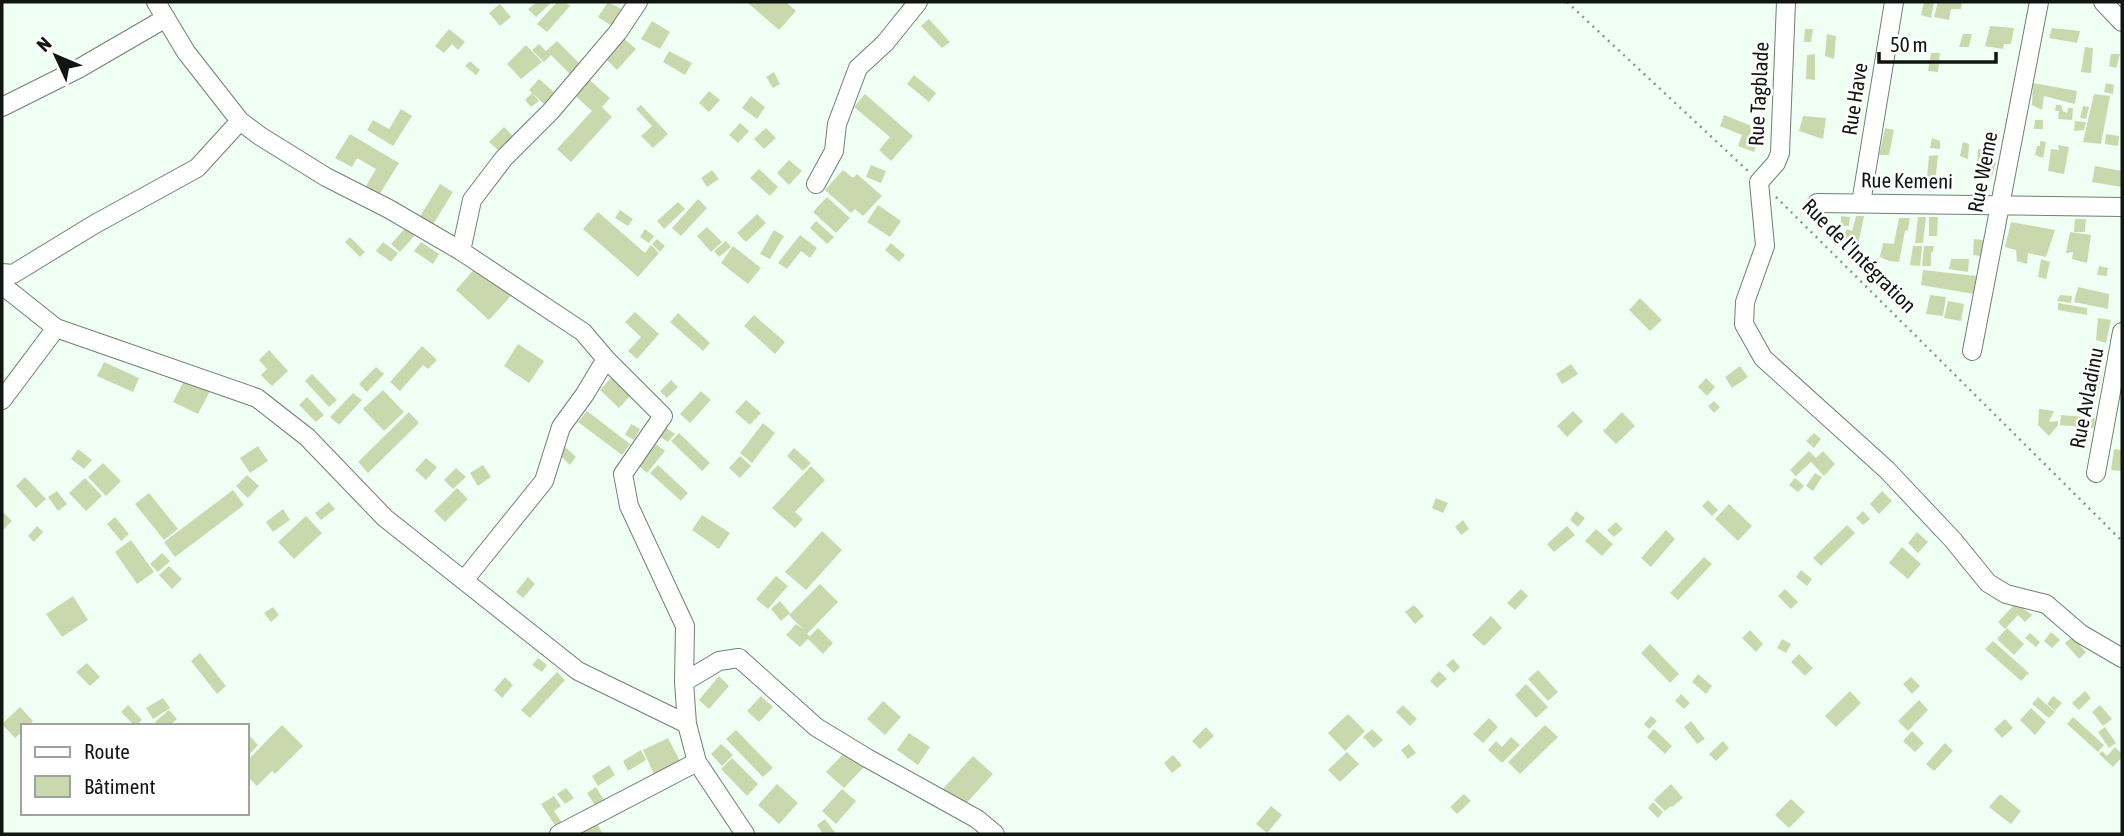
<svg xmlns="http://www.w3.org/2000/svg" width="2124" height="836" font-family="'Asap Condensed',sans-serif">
	<rect width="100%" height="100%" fill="#effff4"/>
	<!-- building -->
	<path fill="#c9d9ad" d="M 537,2 L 551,3 L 536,17 L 528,9 Z
		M 557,2 L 565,2 L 570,6 L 547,32 L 537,24 Z
		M 608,2 L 623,10 L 612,26 L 598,17 Z
		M 747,2 L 786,2 L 796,11 L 779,30 Z
		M 1924,2 L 1934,2 L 1931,18 L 1921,15 Z
		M 1938,2 L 1962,2 L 1961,9 L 1951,9 L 1949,20 L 1934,17 Z
		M 500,4 L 511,17 L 500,26 L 489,13 Z
		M 929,19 L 950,42 L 942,48 L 921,26 Z
		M 652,21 L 670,32 L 660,49 L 641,39 Z
		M 1990,26 L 2014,28 L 2011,44 L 2004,44 L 2003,49 L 1985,46 Z
		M 2052,28 L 2080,31 L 2077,43 L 2049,38 Z
		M 449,29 L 465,42 L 458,50 L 452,44 L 444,53 L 435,46 Z
		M 1805,29 L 1813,29 L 1811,42 L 1804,42 Z
		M 1827,34 L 1836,36 L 1834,59 L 1825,56 Z
		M 1963,34 L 1972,34 L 1969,47 L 1959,47 Z
		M 620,35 L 636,49 L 617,70 L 602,55 Z
		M 557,41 L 580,64 L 570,74 L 551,55 L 544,62 L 532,50 L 539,44 L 546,51 Z
		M 526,45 L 542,62 L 521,79 L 507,64 Z
		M 2085,47 L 2093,48 L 2091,73 L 2081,72 Z
		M 669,51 L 692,63 L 685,75 L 663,62 Z
		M 1931,53 L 1940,53 L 1938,72 L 1928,71 Z
		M 1815,54 L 1815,80 L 1806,79 L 1807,55 Z
		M 2111,54 L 2120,54 L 2116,68 L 2109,66 Z
		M 470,61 L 480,70 L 476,75 L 465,66 Z
		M 774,72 L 780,84 L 773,88 L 766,77 Z
		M 914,75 L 936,93 L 929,102 L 907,84 Z
		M 585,76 L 610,98 L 602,107 L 612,117 L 571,162 L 557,149 L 592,111 L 571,92 Z
		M 539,79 L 554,92 L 544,104 L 529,90 Z
		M 2033,83 L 2077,91 L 2075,104 L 2044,96 L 2042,110 L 2032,105 Z
		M 2106,83 L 2114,85 L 2113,94 L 2104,92 Z
		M 709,91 L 720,100 L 709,112 L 699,103 Z
		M 532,93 L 539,101 L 531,107 L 525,100 Z
		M 865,94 L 913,136 L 891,161 L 879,150 L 890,137 L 854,107 Z
		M 2094,94 L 2110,96 L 2101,144 L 2083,142 Z
		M 751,96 L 765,107 L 757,119 L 742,108 Z
		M 641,105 L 668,134 L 653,148 L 641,136 L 652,126 L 636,109 Z
		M 2056,105 L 2061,105 L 2063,111 L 2067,113 L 2068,108 L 2073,108 L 2072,120 L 2058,119 L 2059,111 L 2055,111 Z
		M 2083,106 L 2089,107 L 2086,119 L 2080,118 Z
		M 401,109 L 412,116 L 393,146 L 367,130 L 373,120 L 389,129 Z
		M 1724,115 L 1762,130 L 1754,152 L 1738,146 L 1742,135 L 1720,126 Z
		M 1803,116 L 1826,118 L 1823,139 L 1799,131 Z
		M 2035,120 L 2043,120 L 2043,129 L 2034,129 Z
		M 2075,121 L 2086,122 L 2084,130 L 2074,131 Z
		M 740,123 L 749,131 L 738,143 L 729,135 Z
		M 504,127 L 513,136 L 498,150 L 489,142 Z
		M 766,128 L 776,138 L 764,149 L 754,139 Z
		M 1885,128 L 1894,130 L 1889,155 L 1879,155 Z
		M 350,134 L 399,163 L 379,195 L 366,186 L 376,169 L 357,158 L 352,167 L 335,158 Z
		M 2106,134 L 2119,136 L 2118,146 L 2105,144 Z
		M 1932,138 L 1940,141 L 1940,149 L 1930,148 Z
		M 2040,141 L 2046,142 L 2043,158 L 2035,155 L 2037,146 L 2040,146 Z
		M 1963,142 L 1969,144 L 1968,159 L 1960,156 Z
		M 2058,145 L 2069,147 L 2064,174 L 2048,171 L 2051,149 L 2059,150 Z
		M 1978,149 L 1990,150 L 1989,161 L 1996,162 L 1991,180 L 1976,179 Z
		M 1938,155 L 1936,175 L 1927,177 L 1929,156 Z
		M 789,160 L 802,171 L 789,185 L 777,173 Z
		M 871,165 L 886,171 L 881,183 L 866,177 Z
		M 2095,166 L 2122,171 L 2122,187 L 2092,182 Z
		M 759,169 L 778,187 L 770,196 L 750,178 Z
		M 712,170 L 719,179 L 707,187 L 701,178 Z
		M 843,170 L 853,178 L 857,174 L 882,196 L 863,216 L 855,209 L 851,213 L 825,190 Z
		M 1904,177 L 1924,177 L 1927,186 L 1905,187 Z
		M 440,184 L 453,192 L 432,226 L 419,218 Z
		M 827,197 L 850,218 L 836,233 L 813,212 Z
		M 698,199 L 707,208 L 681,236 L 672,228 Z
		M 678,202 L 685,209 L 664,229 L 657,221 Z
		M 878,205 L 901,221 L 890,237 L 867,222 Z
		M 620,210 L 633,219 L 628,226 L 615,218 Z
		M 598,212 L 645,253 L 651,245 L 659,253 L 638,277 L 583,229 Z
		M 757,214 L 766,223 L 746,242 L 737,233 Z
		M 1841,216 L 1850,217 L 1849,226 L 1841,226 Z
		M 1856,216 L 1864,216 L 1858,245 L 1850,243 L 1844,235 L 1847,229 L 1852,231 Z
		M 1918,217 L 1926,217 L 1923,243 L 1915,243 Z
		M 1929,217 L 1938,217 L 1937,236 L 1929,236 Z
		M 1899,218 L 1910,218 L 1908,230 L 1905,231 L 1899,262 L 1889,261 L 1880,257 L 1883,243 L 1894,244 Z
		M 2075,219 L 2086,219 L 2085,232 L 2074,232 Z
		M 816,221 L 834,237 L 827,244 L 810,228 Z
		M 2011,222 L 2055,230 L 2046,257 L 2028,253 L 2027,264 L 2017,261 L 2016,250 L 2005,247 Z
		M 407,226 L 416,234 L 400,252 L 391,244 Z
		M 707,227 L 722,242 L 711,252 L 697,236 Z
		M 645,229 L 654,236 L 649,243 L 640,237 Z
		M 774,230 L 784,236 L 770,259 L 760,254 Z
		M 2070,232 L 2091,235 L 2087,263 L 2072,259 L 2073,252 L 2066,253 Z
		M 800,235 L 817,248 L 810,258 L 801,251 L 787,269 L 778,263 Z
		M 350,237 L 365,252 L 360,257 L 345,242 Z
		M 657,239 L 665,246 L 660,252 L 652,244 Z
		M 1974,239 L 1983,240 L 1981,256 L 1973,255 Z
		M 726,241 L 731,247 L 719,257 L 714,251 Z
		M 383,242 L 398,253 L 391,262 L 376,251 Z
		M 421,242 L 439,254 L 433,264 L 414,251 Z
		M 891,243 L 905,255 L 899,262 L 885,250 Z
		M 733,246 L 761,268 L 748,284 L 721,263 Z
		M 1913,246 L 1922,246 L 1920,266 L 1910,265 Z
		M 1924,246 L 1934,246 L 1933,251 L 1931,253 L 1931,266 L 1922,266 Z
		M 1951,259 L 1969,259 L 1968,272 L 1949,269 Z
		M 2041,259 L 2050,262 L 2046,279 L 2038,277 Z
		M 477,266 L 511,296 L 489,320 L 456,290 Z
		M 2099,266 L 2108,268 L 2107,276 L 2097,275 Z
		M 1923,270 L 1976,276 L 1974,294 L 1921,285 Z
		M 2078,287 L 2109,294 L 2108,309 L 2074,302 Z
		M 1930,295 L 1946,297 L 1943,316 L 1926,314 Z
		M 2060,295 L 2072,296 L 2071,303 L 2057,301 Z
		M 1640,298 L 1662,320 L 1650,331 L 1629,310 Z
		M 1948,301 L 1964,304 L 1961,321 L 1944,318 Z
		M 2058,303 L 2087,308 L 2087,315 L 2058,310 Z
		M 635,312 L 659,334 L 637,359 L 628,351 L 641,337 L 625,322 Z
		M 678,313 L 710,343 L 703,351 L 670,322 Z
		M 754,315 L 785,342 L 775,354 L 744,326 Z
		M 2098,318 L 2111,320 L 2106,343 L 2096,340 Z
		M 518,344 L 544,361 L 529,383 L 504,366 Z
		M 422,346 L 437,360 L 428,369 L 423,365 L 400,391 L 390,382 Z
		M 269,350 L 288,371 L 272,386 L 261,375 L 267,369 L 259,360 Z
		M 104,362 L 139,378 L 133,392 L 97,376 Z
		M 1571,364 L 1578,374 L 1562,384 L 1556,374 Z
		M 1740,366 L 1748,377 L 1732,388 L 1725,377 Z
		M 376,367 L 384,374 L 367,392 L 359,384 Z
		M 2088,373 L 2101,377 L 2097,398 L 2086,399 Z
		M 312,374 L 337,400 L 329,407 L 305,381 Z
		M 612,377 L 631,395 L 619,408 L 600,390 Z
		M 1706,378 L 1715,387 L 1707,396 L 1698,387 Z
		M 185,379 L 210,391 L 198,414 L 173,402 Z
		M 671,380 L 678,387 L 667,398 L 660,391 Z
		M 383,390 L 404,412 L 384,431 L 363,409 Z
		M 701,391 L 711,400 L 690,423 L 680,414 Z
		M 353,393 L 362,400 L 339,425 L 330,417 Z
		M 307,397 L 324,415 L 316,422 L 299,405 Z
		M 746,400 L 761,413 L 750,425 L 735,412 Z
		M 1714,401 L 1720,407 L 1714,413 L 1708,406 Z
		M 2039,409 L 2054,411 L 2049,422 L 2058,421 L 2058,425 L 2049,436 L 2038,425 Z
		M 587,411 L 630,444 L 622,455 L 578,422 Z
		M 1573,411 L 1583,421 L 1567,437 L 1557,426 Z
		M 409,412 L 419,423 L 368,473 L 358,462 Z
		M 1622,412 L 1635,426 L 1616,444 L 1603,431 Z
		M 2061,415 L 2095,418 L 2094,428 L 2060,425 Z
		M 763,423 L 775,433 L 752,463 L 740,453 Z
		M 631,424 L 640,429 L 634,440 L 625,435 Z
		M 665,427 L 675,434 L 668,442 L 659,436 Z
		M 679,433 L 710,463 L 702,471 L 671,441 Z
		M 1814,433 L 1821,439 L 1814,448 L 1806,441 Z
		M 656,444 L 665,451 L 647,473 L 638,465 Z
		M 563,445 L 576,457 L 570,465 L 557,452 Z
		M 258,446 L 268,461 L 250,473 L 240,458 Z
		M 794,448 L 811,463 L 803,471 L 787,456 Z
		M 78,449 L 92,460 L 84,469 L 71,459 Z
		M 2114,449 L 2122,450 L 2122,471 L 2111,470 Z
		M 1809,451 L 1816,458 L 1823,451 L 1835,464 L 1824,476 L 1811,462 L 1796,476 L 1790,470 Z
		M 740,456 L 751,466 L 740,478 L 729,468 Z
		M 426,458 L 437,467 L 426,480 L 415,470 Z
		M 103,463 L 121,481 L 106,496 L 88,477 Z
		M 483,465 L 491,477 L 478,486 L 470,473 Z
		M 658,465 L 688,493 L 681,501 L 650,473 Z
		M 811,466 L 825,480 L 795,512 L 803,519 L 795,528 L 772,508 Z
		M 456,468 L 466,477 L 453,489 L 444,480 Z
		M 1815,473 L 1822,477 L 1813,491 L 1806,486 Z
		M 247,475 L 259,486 L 248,498 L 236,486 Z
		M 25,477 L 46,499 L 36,508 L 16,486 Z
		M 85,478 L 102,496 L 86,511 L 69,493 Z
		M 1795,478 L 1804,486 L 1798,492 L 1789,485 Z
		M 457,488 L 468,499 L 445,522 L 434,511 Z
		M 233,490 L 244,505 L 175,557 L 164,542 Z
		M 57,491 L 67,504 L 58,511 L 48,497 Z
		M 1882,491 L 1892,501 L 1879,514 L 1870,504 Z
		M 149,493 L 178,529 L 164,540 L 135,504 Z
		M 1436,498 L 1448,503 L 1443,513 L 1432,508 Z
		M 1708,500 L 1718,510 L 1712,516 L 1702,506 Z
		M 329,502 L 335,509 L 321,520 L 315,513 Z
		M 1729,504 L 1752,526 L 1738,541 L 1715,519 Z
		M 283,509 L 290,520 L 273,532 L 266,522 Z
		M 2,511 L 12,521 L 2,531 Z
		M 1576,511 L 1585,518 L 1578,527 L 1570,520 Z
		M 1863,511 L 1870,519 L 1863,525 L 1856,518 Z
		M 702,515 L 730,533 L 719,549 L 692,530 Z
		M 306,516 L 322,533 L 294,559 L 278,542 Z
		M 115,517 L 129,534 L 121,541 L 107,524 Z
		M 1463,520 L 1469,529 L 1461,535 L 1455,527 Z
		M 1616,522 L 1623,529 L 1614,537 L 1607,530 Z
		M 1847,525 L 1855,533 L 1821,566 L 1813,558 Z
		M 37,526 L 43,532 L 34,542 L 28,536 Z
		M 1567,526 L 1575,535 L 1554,552 L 1547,544 Z
		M 1596,529 L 1613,544 L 1602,556 L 1585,541 Z
		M 1666,530 L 1675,539 L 1651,567 L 1641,558 Z
		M 822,531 L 842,550 L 806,590 L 785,572 Z
		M 1917,532 L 1928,542 L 1918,553 L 1908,543 Z
		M 131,540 L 154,572 L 137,584 L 115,552 Z
		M 1902,547 L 1921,564 L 1908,579 L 1889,563 Z
		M 162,553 L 170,561 L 158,572 L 150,564 Z
		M 1704,557 L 1712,564 L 1678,600 L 1670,593 Z
		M 169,566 L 182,579 L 172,589 L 159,575 Z
		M 1801,570 L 1812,579 L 1807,586 L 1796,577 Z
		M 776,576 L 788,586 L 768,609 L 756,599 Z
		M 528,577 L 535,584 L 523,598 L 516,592 Z
		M 820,584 L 838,602 L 807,634 L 810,636 L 818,628 L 833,643 L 823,654 L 808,639 L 800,647 L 786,635 L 796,624 L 804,630 L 789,615 Z
		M 1521,589 L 1528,596 L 1515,610 L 1507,603 Z
		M 1785,589 L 1798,602 L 1791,609 L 1778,596 Z
		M 73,596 L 88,620 L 62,637 L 46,614 Z
		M 780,601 L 790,613 L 781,621 L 771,609 Z
		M 2016,603 L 2032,615 L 2025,622 L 2018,615 L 2005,629 L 1998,622 Z
		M 1414,605 L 1424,616 L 1415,624 L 1405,612 Z
		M 273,607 L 279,615 L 271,622 L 264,613 Z
		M 1491,616 L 1502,628 L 1484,646 L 1472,635 Z
		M 2007,628 L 2024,644 L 2014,655 L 1997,639 Z
		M 1750,630 L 1763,644 L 1756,652 L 1742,638 Z
		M 2051,632 L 2060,640 L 2052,648 L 2044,641 Z
		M 2030,633 L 2040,642 L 2036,647 L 2025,638 Z
		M 2072,637 L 2086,652 L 2079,659 L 2065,643 Z
		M 1782,639 L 1791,644 L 1786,653 L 1777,648 Z
		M 1993,641 L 2029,673 L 2021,681 L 1985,649 Z
		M 1650,644 L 1679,674 L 1670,683 L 1641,653 Z
		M 200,653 L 226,686 L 217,694 L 191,661 Z
		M 1799,654 L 1813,668 L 1805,676 L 1791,662 Z
		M 538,658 L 547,665 L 542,672 L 532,665 Z
		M 1453,659 L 1460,667 L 1454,673 L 1446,665 Z
		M 87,663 L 100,677 L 90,686 L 76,672 Z
		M 1538,670 L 1558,692 L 1548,701 L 1528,679 Z
		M 1439,671 L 1447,679 L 1437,688 L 1430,681 Z
		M 557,672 L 565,680 L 530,718 L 521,710 Z
		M 1698,674 L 1712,686 L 1706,694 L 1692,682 Z
		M 719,676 L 729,686 L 709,709 L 699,700 Z
		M 505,677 L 513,685 L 502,698 L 494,690 Z
		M 1911,677 L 1920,686 L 1912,694 L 1903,684 Z
		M 1526,684 L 1548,707 L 1536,718 L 1515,695 Z
		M 1850,691 L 1861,703 L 1836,727 L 1825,716 Z
		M 2085,691 L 2091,698 L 2079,710 L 2072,703 Z
		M 1681,694 L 1690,703 L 1684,709 L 1675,701 Z
		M 761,696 L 773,707 L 759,722 L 747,711 Z
		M 2053,696 L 2062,703 L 2055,711 L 2047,704 Z
		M 2038,697 L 2055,712 L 2049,718 L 2032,704 Z
		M 163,698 L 170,708 L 153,719 L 146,708 Z
		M 1919,700 L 1928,710 L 1908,731 L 1898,721 Z
		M 883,701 L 901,717 L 885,735 L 867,719 Z
		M 128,705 L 142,720 L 135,726 L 121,712 Z
		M 1403,705 L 1417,719 L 1410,726 L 1396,712 Z
		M 2100,705 L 2112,719 L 2103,726 L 2092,712 Z
		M 20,707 L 33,721 L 28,726 L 23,726 L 23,731 L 15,738 L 2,724 Z
		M 2031,708 L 2046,722 L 2035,735 L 2020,720 Z
		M 169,710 L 177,719 L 169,726 L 158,726 L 155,722 Z
		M 1348,714 L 1365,731 L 1345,751 L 1328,733 Z
		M 1651,716 L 1657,721 L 1649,729 L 1644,724 Z
		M 2073,717 L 2104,745 L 2098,752 L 2067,724 Z
		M 1489,718 L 1498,727 L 1483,743 L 1473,734 Z
		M 2005,719 L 2013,728 L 2002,738 L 1994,729 Z
		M 1691,721 L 1705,739 L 1697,744 L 1684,727 Z
		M 282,725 L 303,746 L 275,774 L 272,771 L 257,786 L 247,776 L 247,761 Z
		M 1545,725 L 1558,737 L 1520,774 L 1508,762 Z
		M 1206,727 L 1214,736 L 1200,749 L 1192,741 Z
		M 2105,727 L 2116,743 L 2109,748 L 2098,732 Z
		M 1372,729 L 1383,740 L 1374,748 L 1363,737 Z
		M 1654,729 L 1672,746 L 1665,754 L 1647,737 Z
		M 736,730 L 773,768 L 763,777 L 726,739 Z
		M 1912,731 L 1924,743 L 1915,752 L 1903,741 Z
		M 247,733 L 258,745 L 247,757 Z
		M 909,733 L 930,747 L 918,765 L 897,750 Z
		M 1511,737 L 1520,745 L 1502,763 L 1488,750 L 1496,741 L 1502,747 Z
		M 668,738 L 680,761 L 654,774 L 643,750 Z
		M 1723,741 L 1729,748 L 1716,761 L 1709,754 Z
		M 1945,743 L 1953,751 L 1934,771 L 1926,764 Z
		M 721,744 L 733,755 L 722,766 L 711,754 Z
		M 1409,744 L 1416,753 L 1408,759 L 1401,750 Z
		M 2115,747 L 2122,754 L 2122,757 L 2113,767 L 2099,754 L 2102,751 L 2107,756 Z
		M 641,750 L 646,760 L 628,771 L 623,761 Z
		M 846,751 L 864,767 L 844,788 L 826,772 Z
		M 1347,752 L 1359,764 L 1340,782 L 1328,770 Z
		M 1173,755 L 1182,765 L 1172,773 L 1164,763 Z
		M 973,756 L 993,774 L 962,808 L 942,790 Z
		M 732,758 L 758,784 L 747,796 L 721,769 Z
		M 609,765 L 615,775 L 598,786 L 592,776 Z
		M 777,784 L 798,803 L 779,824 L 758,805 Z
		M 1671,784 L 1683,798 L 1672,807 L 1671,806 L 1665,811 L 1654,800 Z
		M 596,787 L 605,802 L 596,807 L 587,793 Z
		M 566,788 L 574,798 L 565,804 L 557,794 Z
		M 842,789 L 856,801 L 836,824 L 822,811 Z
		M 1464,794 L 1471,801 L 1457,814 L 1450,807 Z
		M 2000,794 L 2021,811 L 2011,824 L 1989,807 Z
		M 554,796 L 561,806 L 554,811 L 562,823 L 556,827 L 541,804 Z
		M 1791,799 L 1805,812 L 1789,828 L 1775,815 Z
		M 1653,802 L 1663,812 L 1658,818 L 1648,808 Z
		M 1271,806 L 1282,815 L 1267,833 L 1256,824 Z
		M 594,819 L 603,834 L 582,834 L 578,828 Z
		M 825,819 L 836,834 L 823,834 L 817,825 Z"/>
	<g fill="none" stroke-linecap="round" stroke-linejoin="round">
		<!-- minor casing -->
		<g stroke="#717f75" stroke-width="20">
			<path id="minor" d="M 156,2 L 186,52 L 240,121 L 260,136 L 326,177 L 389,209 L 461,251 L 583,332 L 606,359 L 585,394 L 561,427 L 544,481 L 465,579
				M 1786,2 L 1780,153 L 1776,163 L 1759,182 L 1765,246 L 1745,302 L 1744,324 L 1763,358 L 1887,470 L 1953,540 L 1988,583 L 2006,594 L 2046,604 L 2081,634 L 2122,658
				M 2103,2 L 2122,22
				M 2,107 L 78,69 L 166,18
				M 816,184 L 834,151 L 837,124 L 858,68 L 885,43 L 918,2
				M 1817,203 L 2122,207
				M 1861,203 L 1894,2
				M 461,251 L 472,200 L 504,158 L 551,111 L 618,32 L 638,2
				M 2,273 L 13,274 L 95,224 L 197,168 L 240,121
				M 2,285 L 56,328 L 257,398 L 307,437 L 385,518 L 578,671 L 687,724
				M 1972,351 L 2039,2
				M 606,359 L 663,416 L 623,474 L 629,506 L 685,626 L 684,682 L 687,724 L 697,762 L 745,834
				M 2,400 L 56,328
				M 2096,473 L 2122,332
				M 684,682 L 719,661 L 739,658 L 816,727 L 867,758 L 977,819 L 995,834
				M 559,834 L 697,762"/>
		</g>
		<!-- path -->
		<path stroke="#88938b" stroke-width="2.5" stroke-dasharray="2 5" stroke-linecap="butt" d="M 1567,2 L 1748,171
			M 1776,197 L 2122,541"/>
		<!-- minor -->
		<use href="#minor" stroke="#fff" stroke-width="18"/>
	</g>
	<g text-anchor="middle" stroke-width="5" stroke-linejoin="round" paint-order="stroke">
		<!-- street labels -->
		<g font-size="21" fill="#111612" stroke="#fff">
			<text transform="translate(1759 94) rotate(-87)" y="7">Rue Tagblade</text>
			<text transform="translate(1855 99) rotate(-81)" y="7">Rue Have</text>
			<text transform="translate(1983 172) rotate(-79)" y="7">Rue Weme</text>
			<text transform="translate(1907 181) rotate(1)" y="7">Rue Kemeni</text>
			<text transform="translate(1859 256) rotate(45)" y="7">Rue de l'Intégration</text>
			<text transform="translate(2087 398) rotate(-79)" y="7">Rue Avladinu</text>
		</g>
	</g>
	<!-- border -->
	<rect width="2124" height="836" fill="none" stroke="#111612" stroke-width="7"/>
	<!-- legend -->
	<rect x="21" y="724" width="228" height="91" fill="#ffffff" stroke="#a0a2a0" stroke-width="2"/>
	<rect x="35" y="747" width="35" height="10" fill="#ffffff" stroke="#a0a2a0" stroke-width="2"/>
	<text x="84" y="759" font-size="21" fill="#111612">Route</text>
	<rect x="35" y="776" width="35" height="21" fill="#c9d9ad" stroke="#a0a2a0" stroke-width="2"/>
	<text x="84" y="794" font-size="21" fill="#111612">Bâtiment</text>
	<!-- north arrow -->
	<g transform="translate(56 56) rotate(314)" stroke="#ffffff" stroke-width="5" paint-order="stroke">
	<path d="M0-5L12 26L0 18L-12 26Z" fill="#111612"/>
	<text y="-10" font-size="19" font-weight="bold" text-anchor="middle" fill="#111612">N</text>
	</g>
	<!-- scale -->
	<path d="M1879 52v10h117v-10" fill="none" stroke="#111612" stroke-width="3.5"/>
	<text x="1890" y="52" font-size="21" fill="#111612" stroke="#ffffff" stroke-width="5" paint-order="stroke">50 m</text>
</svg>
